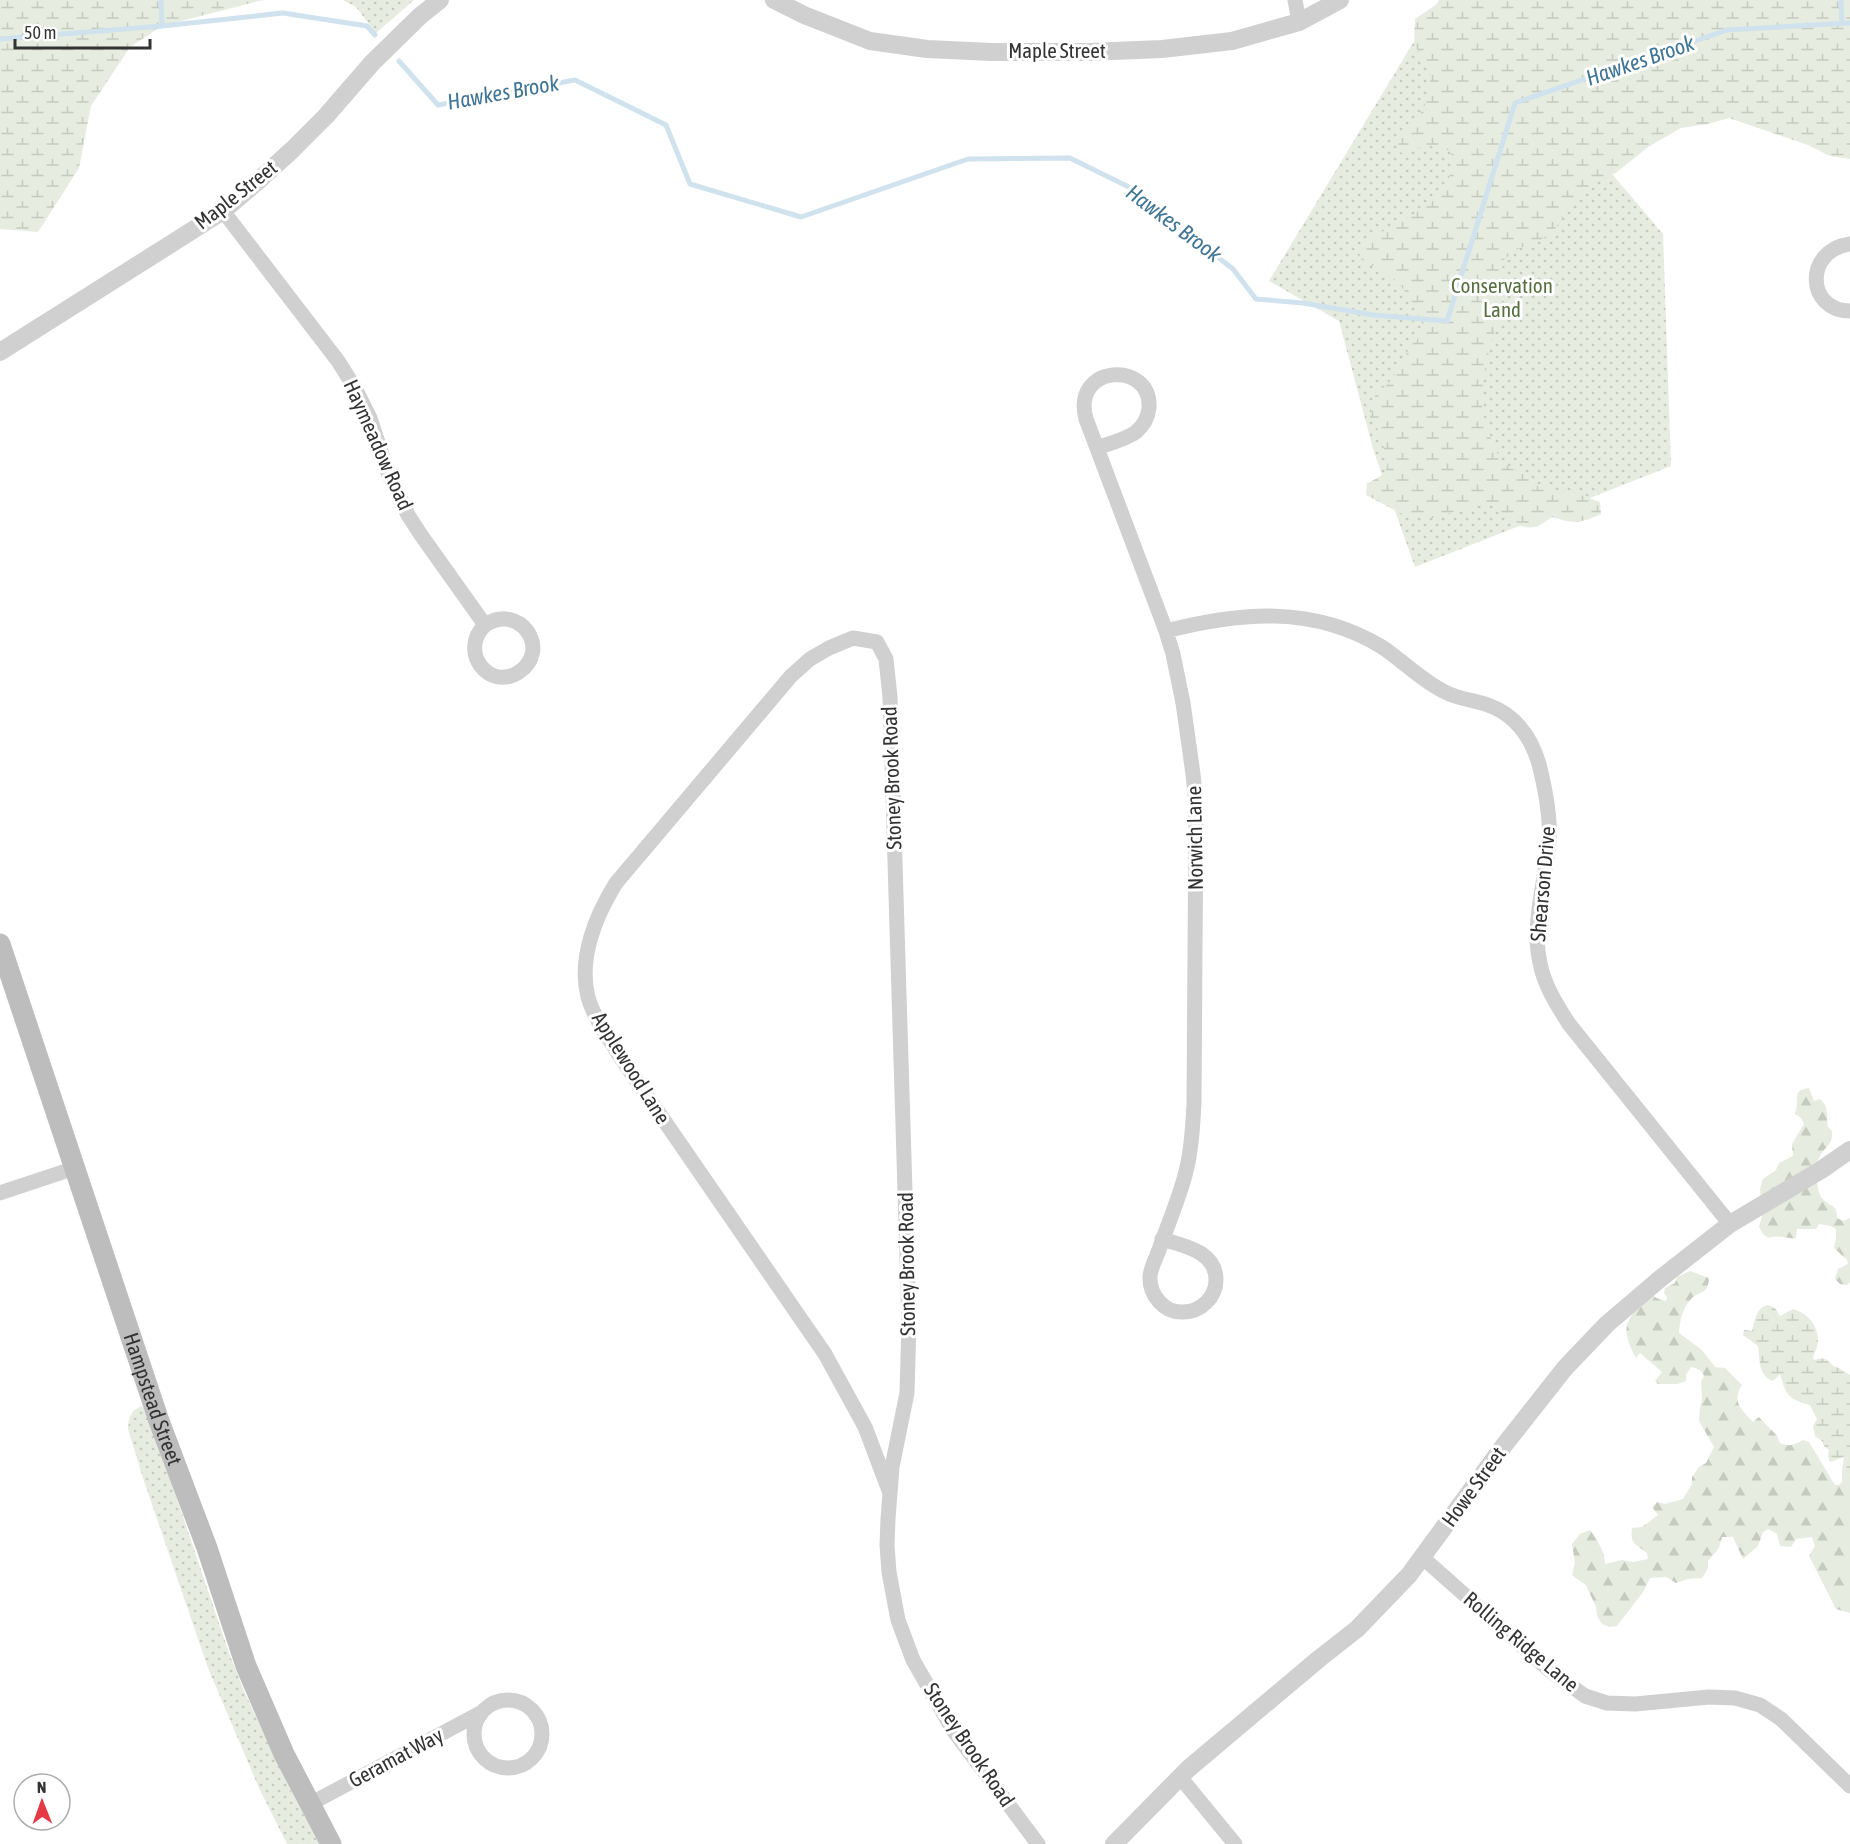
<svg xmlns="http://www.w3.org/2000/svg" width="1850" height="1844" font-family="'Asap Condensed',sans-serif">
	<defs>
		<pattern id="green-dots" width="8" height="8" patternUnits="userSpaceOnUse" patternTransform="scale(1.5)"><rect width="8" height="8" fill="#e6ecdf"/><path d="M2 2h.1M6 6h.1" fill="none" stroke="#c6cbc0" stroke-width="1.8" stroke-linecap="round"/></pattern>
		<pattern id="forest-firs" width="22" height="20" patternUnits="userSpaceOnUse" patternTransform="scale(1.5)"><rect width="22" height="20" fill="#e6ecdf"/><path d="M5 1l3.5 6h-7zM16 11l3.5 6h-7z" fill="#c6cbc0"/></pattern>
		<pattern id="wetland-marsh" width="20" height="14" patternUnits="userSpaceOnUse" patternTransform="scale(1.5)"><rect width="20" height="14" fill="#e6ecdf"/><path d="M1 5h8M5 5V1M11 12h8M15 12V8" fill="none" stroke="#c6cbc0"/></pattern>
	</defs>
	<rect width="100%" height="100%" fill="#fff"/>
	<!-- green -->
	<path fill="url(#green-dots)" d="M 343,0 L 414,0 L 376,33 L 356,7 Z
		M 1439,0 L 1674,0 L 1607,168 L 1663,234 L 1671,466 L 1415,567 L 1374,452 L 1339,321 L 1269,281 Z
		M 141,1406 L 147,1410 L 229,1653 L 244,1691 L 288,1785 L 319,1844 L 287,1844 L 259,1788 L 208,1668 L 142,1475 L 128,1429 L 129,1419 L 133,1411 Z"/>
	<!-- forest -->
	<path fill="url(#forest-firs)" d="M 1809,1088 L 1814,1101 L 1820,1099 C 1830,1108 1826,1115 1828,1127 L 1832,1131 C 1833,1145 1826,1145 1820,1156 C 1815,1163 1816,1190 1821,1197 C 1825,1202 1831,1205 1836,1209 L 1837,1218 L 1843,1221 L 1850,1218 L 1850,1282 L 1847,1285 L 1840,1284 L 1835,1279 L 1838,1269 L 1848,1264 L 1847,1260 L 1834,1248 L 1836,1238 L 1836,1229 L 1831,1226 L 1819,1224 L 1816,1229 L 1797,1229 L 1796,1238 C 1787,1239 1777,1234 1769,1238 L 1763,1234 L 1759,1227 L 1762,1216 L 1760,1189 L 1763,1179 L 1776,1170 L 1779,1163 L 1793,1156 L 1792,1144 L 1804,1124 L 1801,1118 L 1795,1114 C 1795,1111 1797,1108 1797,1104 C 1798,1092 1795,1091 1809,1088 Z
		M 1690,1271 L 1709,1278 C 1708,1295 1701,1290 1692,1298 C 1682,1308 1680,1320 1679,1333 L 1702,1350 L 1715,1367 L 1725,1368 L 1742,1385 C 1731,1402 1742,1410 1753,1422 L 1759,1417 L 1777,1436 L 1780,1443 C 1790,1447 1794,1445 1803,1440 L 1809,1442 L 1835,1485 L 1839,1485 L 1842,1482 L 1842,1471 L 1850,1476 L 1850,1613 L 1836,1609 C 1827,1591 1818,1574 1809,1556 L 1815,1546 L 1812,1537 L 1796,1539 L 1791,1547 L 1780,1546 L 1777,1534 L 1769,1529 L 1763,1532 L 1758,1546 L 1743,1559 L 1733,1537 L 1722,1537 L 1719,1548 L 1708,1561 L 1708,1568 L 1702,1578 L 1688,1579 L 1676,1583 L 1666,1577 L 1650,1578 L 1643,1592 L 1617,1626 L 1610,1627 L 1602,1624 L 1597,1616 L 1596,1607 L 1586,1585 L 1572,1575 L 1575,1563 L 1572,1544 L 1580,1534 L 1590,1530 C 1597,1539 1605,1552 1605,1564 L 1622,1560 L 1633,1562 L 1648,1559 L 1647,1553 C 1635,1543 1630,1545 1632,1528 L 1642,1527 L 1658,1515 L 1652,1507 L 1657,1502 L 1665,1504 L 1683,1499 L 1692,1484 L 1692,1477 L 1699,1467 L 1706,1463 L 1714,1447 L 1699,1421 L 1700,1407 L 1702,1400 L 1701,1381 L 1704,1376 C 1702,1370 1697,1368 1691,1367 L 1686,1375 L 1686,1381 L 1677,1384 L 1658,1384 L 1655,1381 L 1662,1372 L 1640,1353 L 1636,1358 C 1618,1324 1627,1319 1651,1295 L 1661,1300 L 1666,1301 L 1667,1297 L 1664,1293 L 1665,1288 L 1675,1283 L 1677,1277 Z"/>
	<!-- wetland -->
	<path fill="url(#wetland-marsh)" d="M 0,0 L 263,0 L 162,26 L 130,47 L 91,106 L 79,168 L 38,232 L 0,229 Z
		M 1443,0 L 1850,0 L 1850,159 L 1830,156 L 1808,145 L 1729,118 L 1708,124 L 1681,128 L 1648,147 L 1617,172 L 1585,189 L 1566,212 L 1553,232 L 1540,240 L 1518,249 L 1502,261 L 1504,287 L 1503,311 L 1492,339 L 1483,378 L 1482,410 L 1492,443 L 1503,464 L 1523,474 L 1537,486 L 1581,495 L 1600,502 L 1601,514 C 1578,524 1575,524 1552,517 C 1547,520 1540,526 1535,527 C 1516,530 1502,515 1491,502 L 1433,518 L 1400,513 L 1366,495 L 1367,483 C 1391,473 1391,466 1382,443 C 1379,433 1378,426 1370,417 L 1376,392 L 1387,385 L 1403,363 L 1409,347 L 1417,340 L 1423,326 C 1415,305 1403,282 1382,270 C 1372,264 1366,267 1359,256 C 1377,222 1422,221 1443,189 C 1448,182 1451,172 1454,163 L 1450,151 C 1441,148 1431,144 1421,147 C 1413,150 1411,152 1401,153 C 1390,133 1418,123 1424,107 C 1428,95 1434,73 1427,62 C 1424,57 1418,52 1416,47 C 1413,39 1415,28 1415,19 Z
		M 1768,1305 L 1775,1308 L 1780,1316 L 1793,1309 C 1814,1315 1825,1337 1813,1356 L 1814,1360 C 1823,1357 1827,1358 1833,1366 L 1839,1368 L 1850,1375 L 1850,1476 L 1842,1471 L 1844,1457 L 1830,1462 L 1828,1456 L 1829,1450 L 1824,1446 L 1823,1442 L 1815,1436 L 1813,1426 L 1817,1419 L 1810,1405 C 1788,1399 1786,1395 1780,1374 L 1773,1381 C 1758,1376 1760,1359 1758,1346 L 1743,1335 L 1744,1330 L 1752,1331 C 1755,1321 1756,1307 1768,1305 Z"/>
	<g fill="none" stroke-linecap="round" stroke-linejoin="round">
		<!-- stream -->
		<path stroke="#cfe2ee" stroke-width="5" d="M 161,0 L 162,26
			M 1841,0 L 1842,24
			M 0,39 L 162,26 L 283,13 L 367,26 L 375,35
			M 399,61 L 438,105 L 575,80 L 666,125 L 690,184 L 801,217 L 968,159 L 1070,158 L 1139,192 L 1188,234 L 1233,269 L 1256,299 L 1303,303 L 1373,315 L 1447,321 L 1515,103 L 1727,30 L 1850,23"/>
		<!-- minor -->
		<path stroke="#d0d0d0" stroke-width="15" d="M 1295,0 L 1299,22
			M 223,211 L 338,361 L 355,388 L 370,418 L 388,473 L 408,515 L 421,535 L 485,625 C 458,651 489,692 519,672 C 552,650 520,602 485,625
			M 1850,244 C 1803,251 1807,311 1850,311
			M 1097,448 C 1110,443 1125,440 1136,432 C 1143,426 1148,417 1149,408 C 1152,360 1071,364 1086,419 L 1166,631 L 1173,654 L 1183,703 L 1193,774 L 1196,803 L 1194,1103 C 1193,1124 1192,1146 1187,1167 C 1181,1195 1168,1223 1159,1250 C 1156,1258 1151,1267 1150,1276 C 1149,1295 1164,1313 1183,1312 C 1201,1312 1216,1297 1216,1280 C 1216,1251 1184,1246 1162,1239
			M 1166,631 C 1240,612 1313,605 1382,647 C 1403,661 1422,681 1445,692 C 1458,699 1474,700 1488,705 C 1516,715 1531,737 1539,764 C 1545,788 1551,816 1549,841 C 1546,880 1531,923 1540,963 C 1544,985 1557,1005 1569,1024 L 1730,1224
			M 0,1193 L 75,1168
			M 890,1493 L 865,1427 L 825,1354 L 621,1058 C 610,1039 594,1019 588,997 C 578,958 596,915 616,883 L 791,676 L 810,659 L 829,648 L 853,638 L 877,642 L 886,659 L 890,697 L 909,1323 L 907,1393 L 892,1467 L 888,1519 L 887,1545 L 889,1572 L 898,1620 L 913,1660 L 953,1730 L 1038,1844
			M 1422,1557 L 1548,1669 L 1585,1696 L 1607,1703 L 1635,1704 L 1709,1697 L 1735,1698 L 1760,1705 L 1781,1719 L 1850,1786
			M474 1734a34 34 0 1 1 68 0a34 34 0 1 1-68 0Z
			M 1180,1777 L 1235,1844
			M 310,1804 L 482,1712"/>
		<!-- tertiary -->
		<path stroke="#d0d0d0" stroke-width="18" d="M 774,0 L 804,15 L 870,41 L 927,49 L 992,52 L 1089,52 L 1162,49 L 1232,41 L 1299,22 L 1340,0
			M 0,352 L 223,211 L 258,181 L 292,150 L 326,116 L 372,63 L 420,16 L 440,0
			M 1114,1844 L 1188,1769 L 1320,1658 L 1357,1629 L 1409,1575 L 1505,1444 L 1565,1368 L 1607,1324 L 1661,1278 L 1730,1224 L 1821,1170 L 1850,1150"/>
		<!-- secondary -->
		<path stroke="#bdbdbd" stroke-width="21" id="s1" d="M 0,944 L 159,1421 L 207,1548 L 246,1666 L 284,1754 L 331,1844"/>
	</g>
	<g text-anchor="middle" stroke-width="6" stroke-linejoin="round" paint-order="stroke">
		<!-- street labels -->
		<g font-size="21" fill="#333" stroke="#fff">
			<text x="1057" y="58">Maple Street</text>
			<text transform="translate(236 195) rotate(-38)" y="7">Maple Street</text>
			<text transform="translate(378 445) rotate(66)" y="7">Haymeadow Road</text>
			<text transform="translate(892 778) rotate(-92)" y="7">Stoney Brook Road</text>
			<text transform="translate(1195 838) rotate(-91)" y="7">Norwich Lane</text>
			<text transform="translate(1543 884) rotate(-85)" y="7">Shearson Drive</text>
			<text transform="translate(631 1068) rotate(58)" y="7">Applewood Lane</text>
			<text transform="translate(907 1264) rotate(-91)" y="7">Stoney Brook Road</text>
			<text dy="7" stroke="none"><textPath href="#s1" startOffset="480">Hampstead Street</textPath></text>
			<text transform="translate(1474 1487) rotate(-54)" y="7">Howe Street</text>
			<text transform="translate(1521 1642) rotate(40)" y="7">Rolling Ridge Lane</text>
			<text transform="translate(969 1745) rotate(56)" y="7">Stoney Brook Road</text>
			<text transform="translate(396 1758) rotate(-28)" y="7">Geramat Way</text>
		</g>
		<!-- park labels -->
		<g font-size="21" fill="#56703f" stroke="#fff">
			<text x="1502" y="293">Conservation<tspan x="1502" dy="24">Land</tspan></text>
		</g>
		<!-- water labels -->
		<g font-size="22" font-style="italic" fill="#3f7597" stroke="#fff">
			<text transform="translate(1640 60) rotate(-19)" y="8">Hawkes Brook</text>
			<text transform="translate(503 92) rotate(-10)" y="8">Hawkes Brook</text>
			<text transform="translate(1174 223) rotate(37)" y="8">Hawkes Brook</text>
		</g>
	</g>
	<!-- north arrow -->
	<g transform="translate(42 1802) rotate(359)"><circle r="28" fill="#ffffff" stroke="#adadad" stroke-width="1.5"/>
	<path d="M0-4.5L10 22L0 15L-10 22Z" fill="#e63946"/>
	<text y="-9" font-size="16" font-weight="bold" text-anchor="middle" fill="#333333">N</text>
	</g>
	<!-- scale -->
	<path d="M15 39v9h135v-9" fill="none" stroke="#333333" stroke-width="3"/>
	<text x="24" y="39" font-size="18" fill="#333333" stroke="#ffffff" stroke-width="4.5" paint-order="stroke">50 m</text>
</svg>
